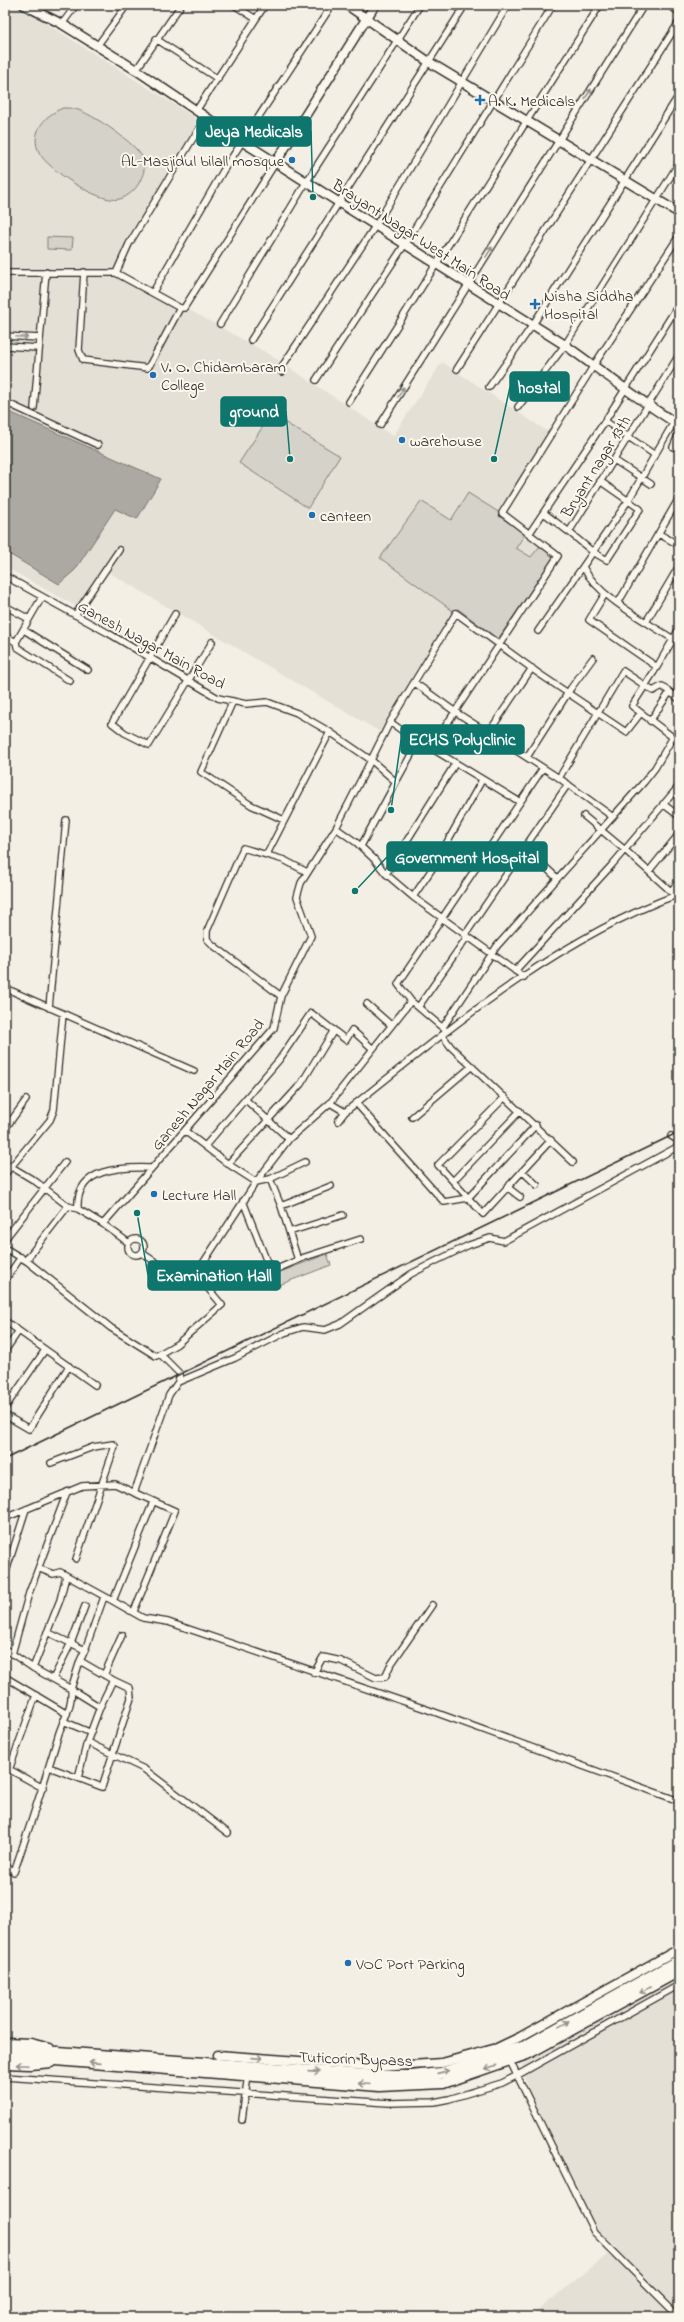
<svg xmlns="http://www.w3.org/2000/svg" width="684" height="2322" font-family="'Indie Flower',sans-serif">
	<rect width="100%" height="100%" fill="#f3efe4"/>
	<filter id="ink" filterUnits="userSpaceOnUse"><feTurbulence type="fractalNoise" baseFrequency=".025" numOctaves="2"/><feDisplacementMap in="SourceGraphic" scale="8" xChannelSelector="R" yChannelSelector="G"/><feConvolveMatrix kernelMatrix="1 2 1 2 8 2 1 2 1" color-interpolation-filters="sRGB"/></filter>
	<g filter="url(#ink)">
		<!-- built -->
		<path fill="#e4e0d6" d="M 5,5 L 17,5 L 199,120 L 111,272 L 148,287 L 267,353 L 393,436 L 442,362 L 548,432 L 498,512 L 555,556 L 502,635 L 458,608 L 380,732 L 108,572 L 83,610 L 5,567 Z
			M 679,1978 L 679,2317 L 533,2317 L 531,2316 L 617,2247 L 599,2232 L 529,2090 L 522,2065 Z"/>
		<!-- green -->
		<path fill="#d5d2c9" stroke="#807e7a" d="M 63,108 C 67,108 72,108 75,109 C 90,112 141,146 144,161 C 145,167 144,173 141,179 C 137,188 132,193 123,198 C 104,207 54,173 42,157 C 27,137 43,115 63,108 Z
			M 47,237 L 73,238 L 72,250 L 47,249 Z
			M 271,414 L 340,456 L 308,508 L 239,463 Z
			M 468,493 L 500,513 L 499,516 L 525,534 L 516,548 L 531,557 L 540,546 L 554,557 L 498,639 L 458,609 L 453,611 L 380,558 L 421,501 L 451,520 Z
			M 327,1254 L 331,1265 L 279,1285 L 275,1274 Z"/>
		<!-- water -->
		<path fill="#aca9a2" stroke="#787772" d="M 5,410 L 161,479 L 137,519 L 115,509 L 75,570 L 59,584 L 9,554 L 5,561 Z"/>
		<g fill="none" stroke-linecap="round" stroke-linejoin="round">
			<!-- street casing -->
			<g stroke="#2b2b2b" stroke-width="8">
				<path id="street" d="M 234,5 L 256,19
					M 668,5 L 679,12
					M 62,24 L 76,5
					M 156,39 L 218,79
					M 97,46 L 127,5
					M 136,70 L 181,5
					M 196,111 L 265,5
					M 84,272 L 79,350 L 83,360 L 148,368 L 180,308
					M 5,273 L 116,273 L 180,308 L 184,308 L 276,162
					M 116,273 L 129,244 L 206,117
					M 153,292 L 223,171 L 332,5
					M 220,324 L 307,181 L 420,5
					M 5,336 L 39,338
					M 251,340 L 465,5
					M 5,346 L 38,348
					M 457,369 L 679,22
					M 282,372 L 283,365 L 376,225 L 508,5
					M 316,380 L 405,244 L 553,5
					M 489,387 L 532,326 L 679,95
					M 5,402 L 98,445
					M 349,402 L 600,5
					M 518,407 L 565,345 L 679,163
					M 34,408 L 46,272
					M 605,421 L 655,455
					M 380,425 L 644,5
					M 673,447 L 679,433
					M 614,460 L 651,484
					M 600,481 L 640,509 L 607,560 L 593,552 L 628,501 L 674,422
					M 544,513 L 569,532
					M 529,534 L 605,421 L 679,304
					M 659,534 L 679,545
					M 583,567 C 599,598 644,620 673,639
					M 5,576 L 108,633 L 218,698 L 246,704 L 267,702 L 297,713 L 330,732 L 371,760 L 336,828 L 301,883 L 297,897 L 311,936 L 281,996 L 274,1028 L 103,1224
					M 605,594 L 589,620 L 657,667 L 632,706 L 679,742
					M 618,603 L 679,498
					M 5,606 L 29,619
					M 175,614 L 112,723 L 125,733 L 149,745 L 212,642
					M 75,615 L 119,550
					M 646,622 L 679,566
					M 24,630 L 88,670
					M 538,631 L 593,552 L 569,532 L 679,355
					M 5,636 L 16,642 L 17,647 L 70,681
					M 16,642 L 42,597
					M 657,667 L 679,629
					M 415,683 L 454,711 L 559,778
					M 233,701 L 201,772 L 251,805 L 284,820
					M 650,721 L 670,692
					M 390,722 L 418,742
					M 489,732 L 532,668
					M 431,748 L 520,802
					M 527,757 L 571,688 L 593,658
					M 396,782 L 418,742 L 431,748 L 558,556 L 502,513 L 594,365 L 679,236
					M 663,804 L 679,816
					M 584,816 L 625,850 L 675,895
					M 613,817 L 559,778 L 623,671 L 653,691 L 662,686 L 679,699
					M 336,828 L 357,843 L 374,859 L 386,874 L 413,897 L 524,977
					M 361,846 L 396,782 L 371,760 L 390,722 L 456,613 L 538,673 L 626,732 L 640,714
					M 525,848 L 557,878
					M 267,854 L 330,732
					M 649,871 L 679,834
					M 386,874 L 455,764
					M 671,891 L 679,881
					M 413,897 L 432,869 L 482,780
					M 465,935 L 568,784
					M 515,971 L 611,866 L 679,786
					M 5,988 L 194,1071
					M 281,996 L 213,945 L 207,939 L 207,931 L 243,848 L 284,860 L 307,872
					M 367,1004 L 391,1025
					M 419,1006 L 467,937
					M 49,1008 L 66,820
					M 443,1027 L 497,946 L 644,782 L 655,768 L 673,737
					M 444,1029 L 411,1001 L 398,984 L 543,768
					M 442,1035 L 451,1047 L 573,1162
					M 505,1097 L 438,1165 L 483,1214 L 551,1140
					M 246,1100 L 289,1139
					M 330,1103 L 411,1001
					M 356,1103 L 444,1202 L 468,1198 L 536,1125
					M 412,1117 L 472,1066
					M 338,1121 L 345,1112
					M 5,1129 L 26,1100
					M 185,1131 L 228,1164 L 256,1182 L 270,1179 L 281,1206 L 298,1260
					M 671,1136 L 679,1141
					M 205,1146 L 279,1060 L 311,1013 L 346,1040 L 352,1030 L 373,1049
					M 5,1163 L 35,1181 L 68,1206 L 78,1209 L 103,1224 L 129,1243
					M 228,1164 L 301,1084 L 334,1030
					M 522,1171 L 537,1185
					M 5,1174 L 50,1120 L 54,1110 L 63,1014
					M 270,1179 L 305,1162
					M 453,1181 L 520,1111
					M 507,1187 L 520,1197
					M 243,1201 L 276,1285
					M 281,1206 L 331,1186
					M 78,1209 C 75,1167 122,1167 151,1168
					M 289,1232 L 343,1215
					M128 1247a8 8 0 1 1 16 0a8 8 0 1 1-16 0Z
					M 5,1239 L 65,1162
					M 5,1248 L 28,1262 L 111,1328 L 156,1356 L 177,1344 L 222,1305 L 196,1274 L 256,1182 L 289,1139 L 330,1103 L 345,1112 C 448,1030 554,940 679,894
					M 142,1253 L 168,1270 L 196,1274
					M 26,1260 L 68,1206
					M 270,1272 L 305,1257 L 361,1239
					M 5,1280 L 21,1257
					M 5,1321 L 95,1385
					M 5,1351 L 18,1332
					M 178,1382 L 235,1358 L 284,1333 L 303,1327 L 325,1330 L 340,1324 L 411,1274 L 436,1261 L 469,1245 L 490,1238 L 504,1241 L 679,1146
					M 5,1408 L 45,1350
					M 5,1415 L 29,1429 L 69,1366
					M 51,1463 L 93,1447 L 113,1444 L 115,1446 L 76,1559
					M 134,1493 L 169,1395 L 178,1382 L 180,1374 L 160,1354
					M 153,1502 L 113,1601 L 143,1618 L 168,1622 L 426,1709 L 679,1801
					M 5,1518 L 82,1486 L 115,1484 L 175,1511 L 134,1611
					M 40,1569 L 53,1574 L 60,1572 L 113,1601
					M 5,1575 L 26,1509
					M 47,1632 L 85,1650 L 80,1661
					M 5,1649 L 33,1668 L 71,1689 C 73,1706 64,1718 59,1733 C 45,1780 30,1826 14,1872 L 5,1865
					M 85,1650 L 104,1597
					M 12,1654 L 29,1593 L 67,1492
					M 33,1668 L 60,1600 L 66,1576
					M 314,1673 L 323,1657 L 341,1661 L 376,1678 L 385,1677 L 390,1666 L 432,1605
					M 104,1675 L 122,1635
					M 5,1677 L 67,1714
					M 53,1679 L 71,1643 L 85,1606
					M 100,1707 L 113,1680 L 80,1661 L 71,1689 L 100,1707 L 87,1742 L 144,1769 L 228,1833
					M 63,1721 L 89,1732
					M 5,1767 L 43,1788
					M 49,1767 L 102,1787 L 131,1698 L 130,1688 L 113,1680
					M 9,1770 L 36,1695
					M 78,1778 L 87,1742
					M 510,2061 L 594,2232 L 679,2317
					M 5,2077 L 389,2103 L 434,2102 L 449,2099 L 502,2083 L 516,2076 L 679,1985
					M 242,2120 L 248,2074"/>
			</g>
			<!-- secondary casing -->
			<g stroke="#2b2b2b" stroke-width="11">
				<path id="secondary" d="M 24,5 L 62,24 L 136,70 L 243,142 L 565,345 C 603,372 640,401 679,425
					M 347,5 L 429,62 L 679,213
					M 276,162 L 375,5
					M 5,2042 L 31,2043 L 50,2048
					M 218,2055 L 379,2067 L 442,2063 L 497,2048 L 520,2037 L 679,1949
					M 5,2064 L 30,2065 L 51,2063"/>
			</g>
			<!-- highway casing -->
			<g stroke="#2b2b2b" stroke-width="13">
				<path id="highway" d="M 5,2048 L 379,2076 L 411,2076 L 441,2073 L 525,2046 L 679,1960
					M 5,2056 L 379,2086 L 443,2083 L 527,2054 L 679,1971"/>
			</g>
			<!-- street -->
			<use href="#street" stroke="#fbf7ec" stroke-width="5.5"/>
			<!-- secondary -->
			<use href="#secondary" stroke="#fbf7ec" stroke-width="8"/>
			<!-- highway -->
			<use href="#highway" stroke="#fbf7ec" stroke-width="10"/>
			<!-- rail -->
			<path stroke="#2b2b2b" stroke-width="1.5" d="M 5,1459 L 679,1132"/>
		</g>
		<!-- one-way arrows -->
		<defs><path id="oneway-shaft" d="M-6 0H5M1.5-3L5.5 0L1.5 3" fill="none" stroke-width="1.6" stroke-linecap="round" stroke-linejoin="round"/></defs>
		<g stroke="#93918c">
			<use href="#oneway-shaft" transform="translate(588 94) rotate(-57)"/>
			<use href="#oneway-shaft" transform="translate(489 252) rotate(-58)"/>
			<use href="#oneway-shaft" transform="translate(22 337) rotate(3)"/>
			<use href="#oneway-shaft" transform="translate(401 392) rotate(-59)"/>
			<use href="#oneway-shaft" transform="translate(645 1990) rotate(151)"/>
			<use href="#oneway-shaft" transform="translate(564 2024) rotate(-29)"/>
			<use href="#oneway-shaft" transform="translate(257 2058) rotate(4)"/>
			<use href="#oneway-shaft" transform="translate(95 2063) rotate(-176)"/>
			<use href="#oneway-shaft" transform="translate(22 2065) rotate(-177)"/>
			<use href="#oneway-shaft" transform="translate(491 2067) rotate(162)"/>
			<use href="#oneway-shaft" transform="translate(314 2072) rotate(4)"/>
			<use href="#oneway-shaft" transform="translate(443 2072) rotate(-13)"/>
			<use href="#oneway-shaft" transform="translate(364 2084) rotate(-175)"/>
		</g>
	</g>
	<!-- markers -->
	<g fill="#1f6fb2" stroke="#fbf7ec" stroke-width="1.5">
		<path d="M478 94h4v4h4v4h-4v4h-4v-4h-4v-4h4z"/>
		<circle cx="292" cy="160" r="4"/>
		<path d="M533 298h4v4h4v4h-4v4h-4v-4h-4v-4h4z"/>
		<circle cx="153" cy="375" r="4"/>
		<circle cx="402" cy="440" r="4"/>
		<circle cx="312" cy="515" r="4"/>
		<circle cx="154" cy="1194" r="4"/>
		<circle cx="348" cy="1963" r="4"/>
	</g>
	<g text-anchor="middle" stroke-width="4" stroke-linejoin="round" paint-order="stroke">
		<!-- poi labels -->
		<g font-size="16" fill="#2b2b2b" stroke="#fbf7ec" text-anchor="start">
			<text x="488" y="106">A. K. Medicals</text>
			<text x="284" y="166" text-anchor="end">AL-Masjidul bilall mosque</text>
			<text x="544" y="301">Nisha Siddha<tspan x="544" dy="18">Hospital</tspan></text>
			<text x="161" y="372">V. O. Chidambaram<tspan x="161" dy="18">College</tspan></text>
			<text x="410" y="446">warehouse</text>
			<text x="320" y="521">canteen</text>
			<text x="162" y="1200">Lecture Hall</text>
			<text x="356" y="1969">VOC Port Parking</text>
		</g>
		<!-- street labels -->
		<g font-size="16" fill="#2b2b2b" stroke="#fbf7ec">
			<text transform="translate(422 239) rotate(33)" y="6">Brayant Nagar West Main Road</text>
			<text transform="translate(595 466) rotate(-58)" y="6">Bryant nagar 13th</text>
			<text transform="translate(152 644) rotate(29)" y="6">Ganesh Nagar Main Road</text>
			<text transform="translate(207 1084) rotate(-50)" y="6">Ganesh Nagar Main Road</text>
			<text transform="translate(356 2058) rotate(2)" y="6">Tuticorin Bypass</text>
		</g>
	</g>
	<!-- callouts -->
	<path fill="none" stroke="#0f766e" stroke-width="1.5" d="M313 197L311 131M494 459L510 387M290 459L286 411M391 810L401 740M355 891L387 857M137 1213L148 1275"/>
	<g fill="#0f766e" stroke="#fbf7ec" stroke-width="1.5">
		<circle cx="313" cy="197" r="4"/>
		<circle cx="494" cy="459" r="4"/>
		<circle cx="290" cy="459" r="4"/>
		<circle cx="391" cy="810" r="4"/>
		<circle cx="355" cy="891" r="4"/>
		<circle cx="137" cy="1213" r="4"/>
	</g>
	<g fill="#0f766e" stroke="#0f766e" stroke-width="1.5">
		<rect x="197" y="117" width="114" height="29" rx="4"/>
		<rect x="510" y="372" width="59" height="29" rx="4"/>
		<rect x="221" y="397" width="65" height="29" rx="4"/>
		<rect x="401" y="725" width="123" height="29" rx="4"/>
		<rect x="387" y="842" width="160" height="29" rx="4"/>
		<rect x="148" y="1261" width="132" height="29" rx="4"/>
	</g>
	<g font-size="17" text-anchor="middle" font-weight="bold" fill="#fff">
		<text x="254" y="137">Jeya Medicals</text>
		<text x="539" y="393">hostal</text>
		<text x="254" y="417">ground</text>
		<text x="462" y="745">ECHS Polyclinic</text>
		<text x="467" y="863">Government Hospital</text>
		<text x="214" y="1281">Examination Hall</text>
	</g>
	<!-- margin -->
	<rect width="684" height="2322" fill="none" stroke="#fbf7ec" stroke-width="20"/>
	<rect x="10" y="10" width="664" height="2302" fill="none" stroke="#2b2b2b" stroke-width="1.5" filter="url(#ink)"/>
</svg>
